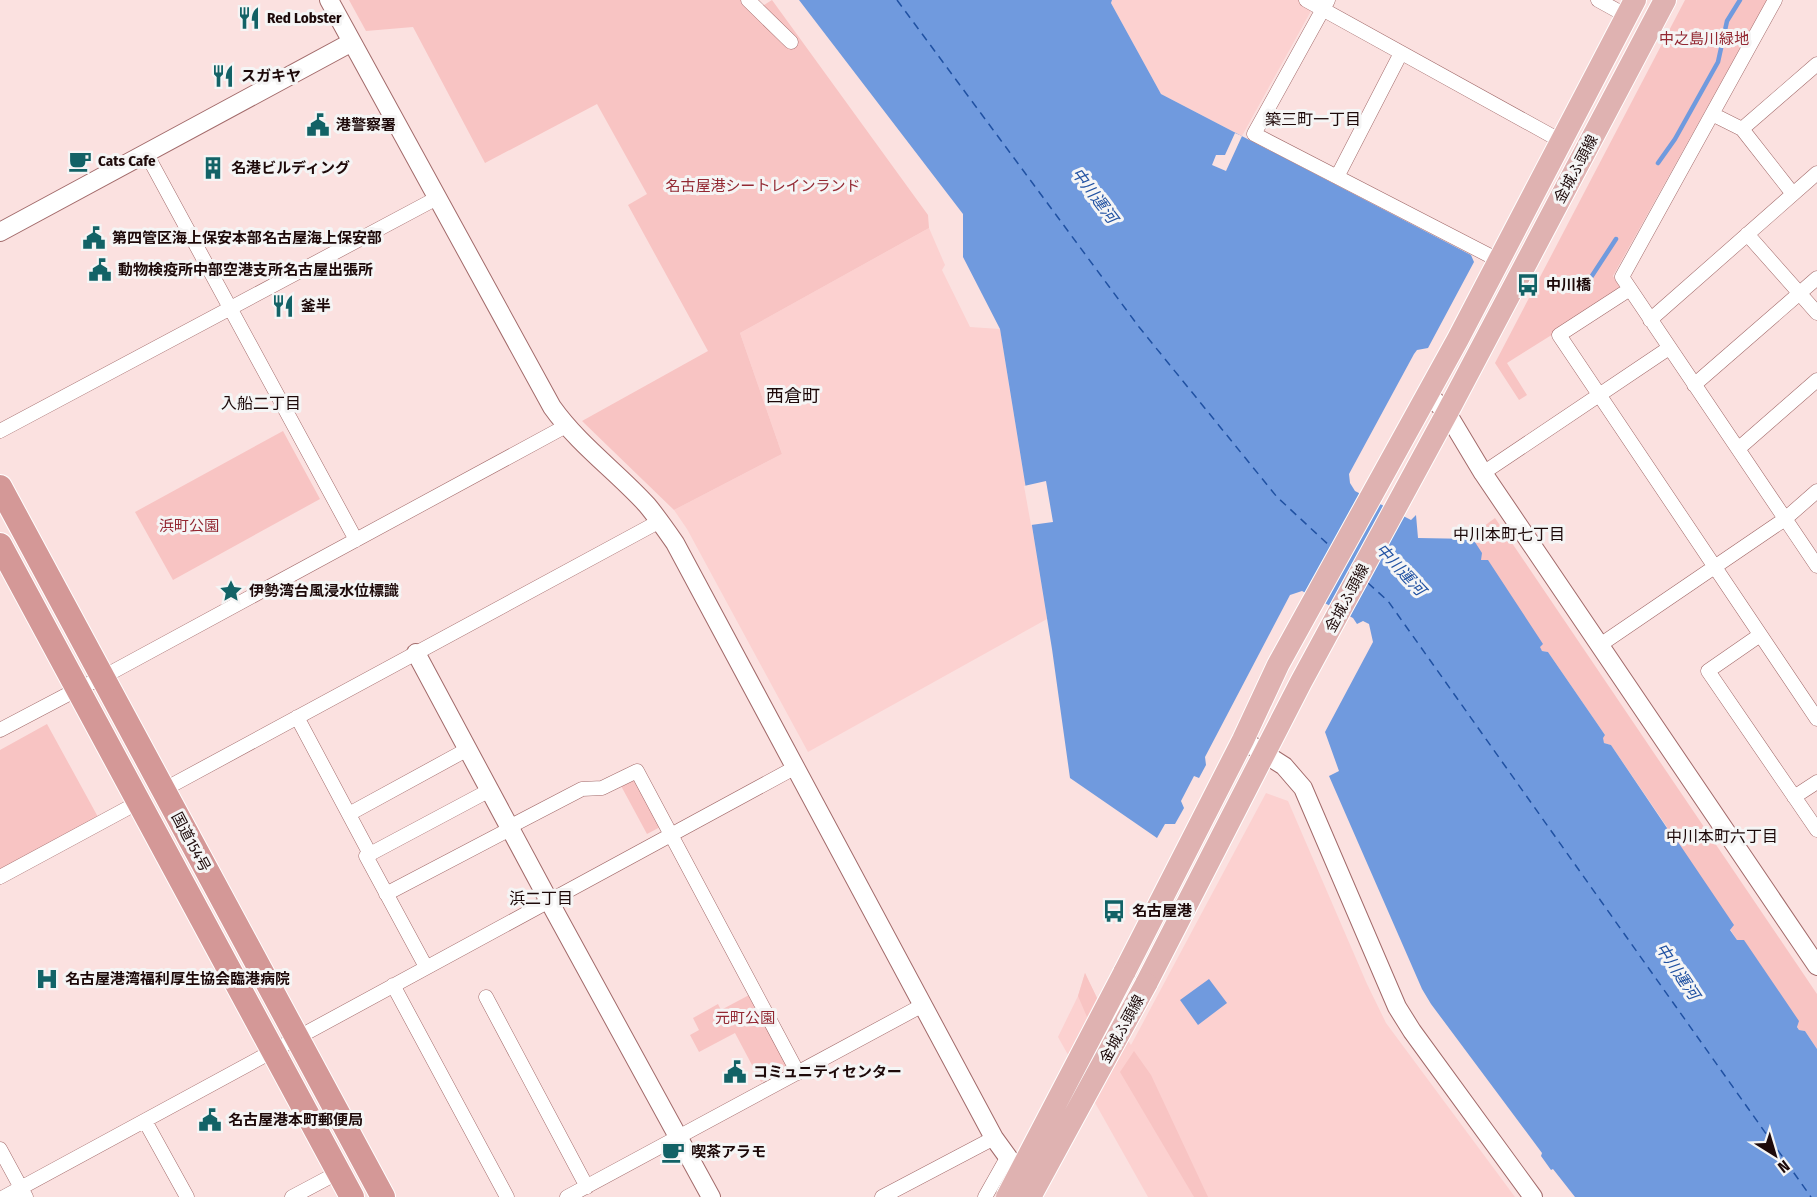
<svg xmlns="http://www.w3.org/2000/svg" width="1817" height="1197" font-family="'Fira Sans Condensed','Noto Sans JP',sans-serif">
	<rect width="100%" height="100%" fill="#fbe1e0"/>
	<!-- built -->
	<path fill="#fcd1d0" d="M 1112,0 L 1317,0 L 1242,136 L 1161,94 L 1111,3 Z
		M 929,228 L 945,265 L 942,270 L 970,327 L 1000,329 L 1047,619 L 808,752 L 687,529 L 674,510 L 782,454 L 740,333 Z
		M 1266,793 L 1288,801 L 1367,984 L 1386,1023 L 1515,1197 L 1148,1197 L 1058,1037 L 1078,996 L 1085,973 L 1097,998 L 1131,1045 Z"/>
	<!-- green -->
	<path fill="#f8c4c3" d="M 349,0 L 745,0 L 759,8 L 772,0 L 928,215 L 929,228 L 740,333 L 782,454 L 674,510 L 582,421 L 708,351 L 628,205 L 647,194 L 597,104 L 485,163 L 413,27 L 366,31 Z
		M 1685,0 L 1767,0 L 1613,276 L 1622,291 L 1507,363 L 1527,395 L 1519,400 L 1495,363 Z
		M 283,431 L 320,499 L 173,580 L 135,512 Z
		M 1495,518 L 1817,994 L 1817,1049 L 1805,1031 L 1799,1030 L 1797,1026 L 1798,1021 L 1744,941 L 1737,940 L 1730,929 L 1733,925 L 1671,843 L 1665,833 L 1667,827 L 1611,745 L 1604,743 L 1602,738 L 1605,735 L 1548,652 L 1542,651 L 1484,561 L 1481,560 L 1481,556 L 1468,538 Z
		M 47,724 L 98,817 L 0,870 L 0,750 Z
		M 636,779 L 662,826 L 647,834 L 620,784 Z
		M 1085,973 L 1097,998 L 1087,1017 L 1078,996 Z
		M 751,994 L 790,1067 L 761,1082 L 735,1033 L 699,1052 L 690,1035 L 699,1030 L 693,1018 L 718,1004 L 721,1010 Z
		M 1134,1051 L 1151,1075 L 1208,1197 L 1194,1197 L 1120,1072 Z"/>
	<!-- water -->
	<path fill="#709ade" d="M 799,0 L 1112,0 L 1111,3 L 1161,94 L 1471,255 L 1474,262 L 1428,348 L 1417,350 L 1414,354 L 1349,474 L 1350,483 L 1355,491 L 1411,520 L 1416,515 L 1418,538 L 1473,539 L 1482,553 L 1481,560 L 1488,560 L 1543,644 L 1540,647 L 1542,651 L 1548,652 L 1605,735 L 1603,738 L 1604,743 L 1611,745 L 1667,828 L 1665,833 L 1671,842 L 1678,842 L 1734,925 L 1730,930 L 1737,940 L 1744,940 L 1799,1021 L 1797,1027 L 1799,1030 L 1805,1031 L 1817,1049 L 1817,1197 L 1575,1197 L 1553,1169 L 1551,1170 L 1541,1156 L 1542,1153 L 1431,1004 L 1422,989 L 1329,776 L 1339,771 L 1325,732 L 1373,642 L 1369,624 L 1363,621 L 1357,624 L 1353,618 L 1302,591 L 1290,595 L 1205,757 L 1206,765 L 1199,778 L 1194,776 L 1181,801 L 1184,808 L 1175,824 L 1165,824 L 1157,838 L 1070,778 L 1052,649 L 1000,329 L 963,257 L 963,214 Z
		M 1209,979 L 1227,1003 L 1198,1025 L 1180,1000 Z"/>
	<!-- pier -->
	<path fill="#fbe1e0" d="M 1235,133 L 1242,136 L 1226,171 L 1212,165 L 1216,155 L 1225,155 Z
		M 1046,481 L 1053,522 L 1031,525 L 1024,486 Z"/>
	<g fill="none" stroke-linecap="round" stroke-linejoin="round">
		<!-- stream -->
		<path stroke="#709ade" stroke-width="4.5" d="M 1658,163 L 1675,139 L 1718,62 L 1727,21 L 1740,0
			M 1582,291 L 1616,239"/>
		<!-- ferry -->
		<path stroke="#2051a2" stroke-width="1.5" stroke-dasharray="8 6" stroke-linecap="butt" d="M 897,0 L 1139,327 L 1277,497 L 1332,548
			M 1368,583 L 1388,601 L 1811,1197"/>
		<!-- minor casing -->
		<g stroke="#a26a6a" stroke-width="15">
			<path id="minor" d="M 748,0 L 791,42
				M 1306,0 L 1561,141
				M 1328,0 L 1254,134 L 1498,260
				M 1598,0 L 1627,16
				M 1775,0 L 1622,277 L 1817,566
				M 1712,114 L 1742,129
				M 146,153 L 356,540
				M 1337,177 L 1401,53
				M 1793,194 L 1742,129 L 1817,64
				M 1747,234 L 1817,313
				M 1630,289 L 1559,335 L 1817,719
				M 1650,320 L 1817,173
				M 1694,385 L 1817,278
				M 0,431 L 437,198
				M 1738,449 L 1817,380
				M 1483,473 L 1669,348
				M 1760,635 L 1708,671 L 1817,830
				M 1600,645 L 1785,519 L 1817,491
				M 297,717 L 370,854 L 366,856 L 426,967
				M 0,730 L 78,689 L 103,677 L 566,426
				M 163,790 L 660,521
				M 1794,797 L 1817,782
				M 349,814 L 468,749
				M 509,827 L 582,789 L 602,788 L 637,771 L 798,1073
				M 370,854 L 490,790
				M 0,877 L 139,802
				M 386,894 L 510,829
				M 393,985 L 507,1197
				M 486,997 L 587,1187
				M 145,1121 L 187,1197
				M 0,1149 L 26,1197
				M 4,1197 L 796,767
				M 292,1197 L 339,1172
				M 567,1197 L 923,1005
				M 882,1197 L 994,1138
				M 985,1197 L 1007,1158"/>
		</g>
		<!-- tertiary casing -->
		<g stroke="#a26a6a" stroke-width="20">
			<path id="tertiary" d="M 329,0 L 552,407 C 579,445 616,471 647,505 C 657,517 666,530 675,543 L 994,1138 L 1026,1182
				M 0,232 L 352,42
				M 1428,394 L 1447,413 L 1483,473 L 1817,966
				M 416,653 L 549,901 L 711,1197
				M 1243,740 L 1284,766 L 1303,788 L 1397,1007 L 1412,1031 L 1533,1197"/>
		</g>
		<!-- primary casing -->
		<g stroke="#fff" stroke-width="24">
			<path id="primary" d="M 1124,973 L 1243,740 L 1278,665 L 1458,339 L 1635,0
				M 1146,984 L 1301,682 L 1447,413 L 1665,0"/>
		</g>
		<!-- trunk casing -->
		<g stroke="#fff" stroke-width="26">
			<path id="trunk" d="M 0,487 L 383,1197
				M 0,545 L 352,1197"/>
		</g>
		<!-- minor -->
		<use href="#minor" stroke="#fff" stroke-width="14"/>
		<!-- tertiary -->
		<use href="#tertiary" stroke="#fff" stroke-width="18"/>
		<!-- primary -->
		<use href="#primary" stroke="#dfb2b1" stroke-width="22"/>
		<!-- trunk -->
		<use href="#trunk" stroke="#d49897" stroke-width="24"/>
		<!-- primary-bridge casing -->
		<g stroke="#fff" stroke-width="24" stroke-linecap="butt">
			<path id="primary-bridge" d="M 1007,1197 L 1124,973
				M 1030,1197 L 1146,984"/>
		</g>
		<!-- primary-bridge -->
		<use href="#primary-bridge" stroke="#dfb2b1" stroke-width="22"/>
	</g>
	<!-- icons -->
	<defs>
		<g id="restaurant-bare" transform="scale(1.8)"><path d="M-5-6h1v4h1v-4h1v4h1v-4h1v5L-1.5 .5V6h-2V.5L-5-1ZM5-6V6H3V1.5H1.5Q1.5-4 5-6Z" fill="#126266" stroke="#f5f5f5" stroke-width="2.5" paint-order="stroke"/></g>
		<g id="civic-bare" transform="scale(1.8)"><path d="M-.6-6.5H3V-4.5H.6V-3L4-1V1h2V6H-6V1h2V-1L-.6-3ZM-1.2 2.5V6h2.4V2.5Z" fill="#126266" stroke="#f5f5f5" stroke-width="2.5" paint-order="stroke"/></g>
		<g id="cafe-bare" transform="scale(1.8)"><path d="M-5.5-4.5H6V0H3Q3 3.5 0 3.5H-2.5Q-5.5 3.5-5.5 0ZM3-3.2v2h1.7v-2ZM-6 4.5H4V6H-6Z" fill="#126266" stroke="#f5f5f5" stroke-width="2.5" paint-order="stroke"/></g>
		<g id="building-bare" transform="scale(1.8)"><path d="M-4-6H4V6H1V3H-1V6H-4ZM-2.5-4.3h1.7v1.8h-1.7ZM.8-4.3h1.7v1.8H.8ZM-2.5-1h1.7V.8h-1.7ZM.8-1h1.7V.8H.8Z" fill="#126266" stroke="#f5f5f5" stroke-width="2.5" paint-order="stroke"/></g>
		<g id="bus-bare" transform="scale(1.8)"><path d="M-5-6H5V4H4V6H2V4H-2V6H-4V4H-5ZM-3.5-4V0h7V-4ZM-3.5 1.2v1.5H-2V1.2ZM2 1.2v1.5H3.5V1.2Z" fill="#126266" stroke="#f5f5f5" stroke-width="2.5" paint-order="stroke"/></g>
		<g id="sight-bare" transform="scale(1.8)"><path d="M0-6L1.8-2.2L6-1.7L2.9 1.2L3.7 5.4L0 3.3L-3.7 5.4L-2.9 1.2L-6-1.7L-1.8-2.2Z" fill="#126266" stroke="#f5f5f5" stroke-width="2.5" paint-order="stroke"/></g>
		<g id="hospital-bare" transform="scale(1.8)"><path d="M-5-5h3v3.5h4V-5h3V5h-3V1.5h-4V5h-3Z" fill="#126266" stroke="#f5f5f5" stroke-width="2.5" paint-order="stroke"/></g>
	</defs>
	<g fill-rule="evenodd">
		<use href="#restaurant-bare" x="249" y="18"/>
		<use href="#restaurant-bare" x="223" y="76"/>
		<use href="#civic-bare" x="318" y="125"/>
		<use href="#cafe-bare" x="80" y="161"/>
		<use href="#building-bare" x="213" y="168"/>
		<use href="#civic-bare" x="94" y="238"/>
		<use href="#civic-bare" x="100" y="270"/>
		<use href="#bus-bare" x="1528" y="285"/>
		<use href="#restaurant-bare" x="283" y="306"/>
		<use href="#sight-bare" x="231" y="591"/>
		<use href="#bus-bare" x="1114" y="911"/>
		<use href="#hospital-bare" x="47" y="979"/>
		<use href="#civic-bare" x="735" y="1072"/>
		<use href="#civic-bare" x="210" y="1120"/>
		<use href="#cafe-bare" x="673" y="1152"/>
	</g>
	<g text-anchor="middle" stroke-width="6" stroke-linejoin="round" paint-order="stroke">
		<!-- poi labels -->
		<g font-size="15" font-weight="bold" fill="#1d0909" stroke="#f5f5f5" text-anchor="start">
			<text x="267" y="23">Red Lobster</text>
			<text x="241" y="81">スガキヤ</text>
			<text x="336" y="130">港警察署</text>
			<text x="98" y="166">Cats Cafe</text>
			<text x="231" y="173">名港ビルディング</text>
			<text x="112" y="243">第四管区海上保安本部名古屋海上保安部</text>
			<text x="118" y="275">動物検疫所中部空港支所名古屋出張所</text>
			<text x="1546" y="290">中川橋</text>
			<text x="301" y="311">釜半</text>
			<text x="249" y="596">伊勢湾台風浸水位標識</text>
			<text x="1132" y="916">名古屋港</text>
			<text x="65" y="984">名古屋港湾福利厚生協会臨港病院</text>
			<text x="753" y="1077">コミュニティセンター</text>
			<text x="228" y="1125">名古屋港本町郵便局</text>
			<text x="691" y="1157">喫茶アラモ</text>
		</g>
		<!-- park labels -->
		<g font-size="15" fill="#932832" stroke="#f5f5f5">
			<text x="1704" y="44">中之島川緑地</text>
			<text x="763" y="191">名古屋港シートレインランド</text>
			<text x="189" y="531">浜町公園</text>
			<text x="745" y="1023">元町公園</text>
		</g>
		<!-- street labels -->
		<g font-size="15" fill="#1d0909" stroke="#f5f5f5">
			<text transform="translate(1576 169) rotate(-62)" y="5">金城ふ頭線</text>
			<text transform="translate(1347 598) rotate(-62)" y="5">金城ふ頭線</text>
			<text transform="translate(191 842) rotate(62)" y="5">国道154号</text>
			<text transform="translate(1122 1029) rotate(-61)" y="5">金城ふ頭線</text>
		</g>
		<!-- neighbourhood labels -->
		<g font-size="16" fill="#1d0909" stroke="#f5f5f5">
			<text x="1313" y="125">築三町一丁目</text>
			<text x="261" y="409">入船二丁目</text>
			<text x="1509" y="540">中川本町七丁目</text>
			<text x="1722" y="842">中川本町六丁目</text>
			<text x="541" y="904">浜二丁目</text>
		</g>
		<!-- water labels -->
		<g font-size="16" font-style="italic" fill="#2051a2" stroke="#f5f5f5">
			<text transform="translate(1095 195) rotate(53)" y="6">中川運河</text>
			<text transform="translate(1401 569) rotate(47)" y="6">中川運河</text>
			<text transform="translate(1678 971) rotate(56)" y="6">中川運河</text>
		</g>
		<!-- quarter labels -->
		<g font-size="18" fill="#1d0909" stroke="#f5f5f5">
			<text x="793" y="402">西倉町</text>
		</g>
	</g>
	<!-- north arrow -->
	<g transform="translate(1775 1155) rotate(143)" stroke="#f5f5f5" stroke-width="4.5" paint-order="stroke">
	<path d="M0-4.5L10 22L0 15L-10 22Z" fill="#1d0909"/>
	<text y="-9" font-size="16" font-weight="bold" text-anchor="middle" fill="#1d0909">N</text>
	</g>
</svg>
